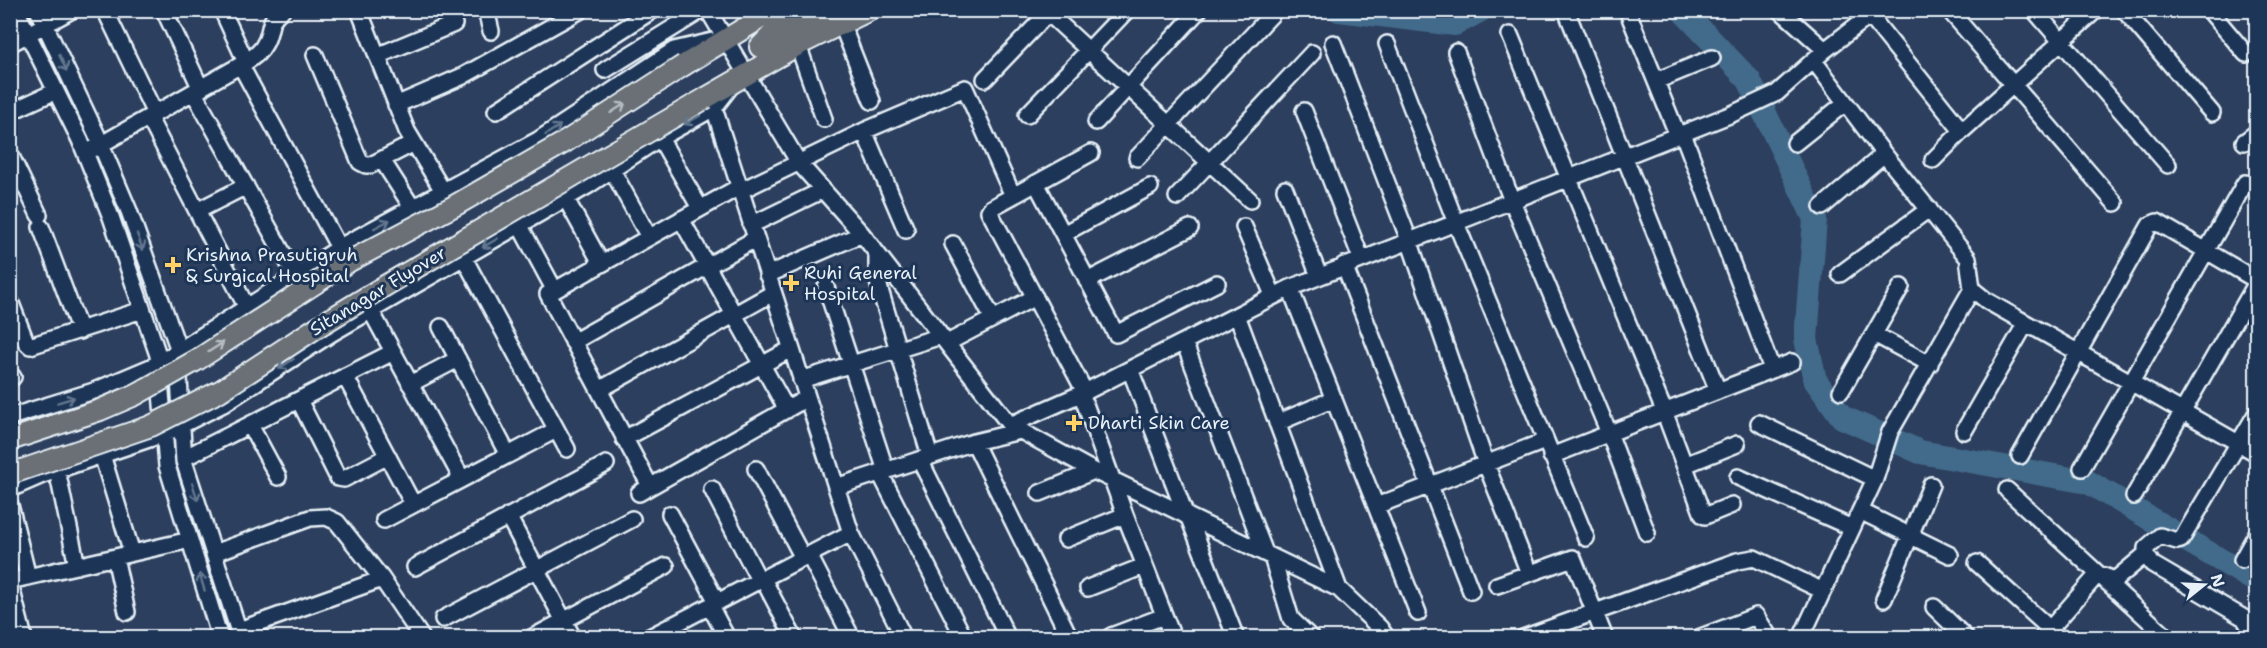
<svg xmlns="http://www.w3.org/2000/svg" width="2267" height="648" font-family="'Shantell Sans',sans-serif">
	<rect width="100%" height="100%" fill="#2d3f5e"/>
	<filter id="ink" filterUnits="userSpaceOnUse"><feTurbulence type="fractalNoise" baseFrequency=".0167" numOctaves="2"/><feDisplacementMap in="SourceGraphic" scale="12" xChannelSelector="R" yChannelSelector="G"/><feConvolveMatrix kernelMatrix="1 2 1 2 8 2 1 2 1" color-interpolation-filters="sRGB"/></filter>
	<g filter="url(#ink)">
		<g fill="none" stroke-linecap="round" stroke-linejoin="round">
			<!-- river -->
			<path stroke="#426b8a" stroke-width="24" d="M 1339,10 L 1455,24 L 1481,10
				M 1682,10 L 1749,80 L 1815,219 L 1806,339 L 1815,380 L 1842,417 L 1920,452 L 2088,482 L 2256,581"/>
			<!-- minor casing -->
			<g stroke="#e8f1f8" stroke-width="20">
				<path id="minor" d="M 16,10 L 80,140 L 111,217 L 158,355 L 167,466 L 220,638
					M 38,10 L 96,133 L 129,211 L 177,345 L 184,461 L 241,638
					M 105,10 L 155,114
					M 164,10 L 201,89
					M 222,10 L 246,62
					M 359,10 L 407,131 L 443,191
					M 486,10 L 491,31
					M 708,10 L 799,163 L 862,234 L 1010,425 L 1094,471 L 1339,589 L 1380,628 L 1387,638
					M 1045,10 L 1250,200
					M 1566,10 L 1718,391
					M 1627,10 L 1678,136
					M 1780,10 L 1825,50
					M 1949,10 L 2115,203
					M 2034,10 L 2168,165
					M 2124,10 L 2212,113
					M 2209,10 L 2246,54
					M 1870,16 L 1962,131
					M 842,25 L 872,101
					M 1510,35 L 1664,411 L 1703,515 L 1705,516 L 1732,505
					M 1333,43 L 1409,240 L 1486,464 L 1529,573
					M 10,44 L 72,10
					M 1387,44 L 1456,223 L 1586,538
					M 798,45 L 824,119
					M 1456,52 L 1512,201 L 1609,433 L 1647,533
					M 315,55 L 360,162 L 366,165 L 371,165 L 414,143
					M 377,56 L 454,24
					M 1814,61 L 1884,154 L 1968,258 L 1972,289 L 1987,301 L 2256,453
					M 241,66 L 339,248
					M 605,70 L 702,10
					M 985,79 L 1051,10
					M 1656,81 L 1712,58
					M 194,93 L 295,275
					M 396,105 L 463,76 L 581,10
					M 714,108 L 851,533 L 904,638
					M 496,111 L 653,10
					M 1304,111 L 1361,258
					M 10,112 L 56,91
					M 1027,115 L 1127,10
					M 149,118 L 246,306
					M 1096,122 L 1199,10
					M 864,131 L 906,230
					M 1683,134 L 1772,369
					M 660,138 L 700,208
					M 2244,142 L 2256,133
					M 1795,143 L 1845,103
					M 93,149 L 246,62 C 253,57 260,53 264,45 C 273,31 266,21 282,10
					M 10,154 L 39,215
					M 1137,158 L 1272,14
					M 382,160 L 412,207
					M 1933,160 L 1962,131 L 2096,10
					M 612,170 L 649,237
					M 1036,183 L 1116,334 L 1217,283
					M 1285,189 L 1319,276
					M 740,191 L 864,131 L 965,88 L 1013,196
					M 1177,197 L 1312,53
					M 566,199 L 601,263
					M 1822,207 L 1884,154
					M 197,211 L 246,186
					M 681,219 L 787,410
					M 751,225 L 823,190
					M 520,226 L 554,289
					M 41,227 L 80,331
					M 1244,227 L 1273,295
					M 1063,234 L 1150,187
					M 953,244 L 993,319
					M 877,254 L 877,277 L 880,290 L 930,456
					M 464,258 L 567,449
					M 1344,265 L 1471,591
					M 1840,274 L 1929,209
					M 767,275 L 862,234
					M 1087,281 L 1190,228
					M 826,287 L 886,471
					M 1290,288 L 1418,613
					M 10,301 L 26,342 L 30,346 L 142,310
					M 371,311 L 462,479
					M 1237,315 L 1339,589
					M 441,327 L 508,455
					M 1874,334 L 1930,364
					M 573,342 L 755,239
					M 1184,342 L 1265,553
					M 947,343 L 1035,297
					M 1130,369 L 1186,516
					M 345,376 L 413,504
					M 10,378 L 13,377
					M 801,380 L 941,336
					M 410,384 L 458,359
					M 599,390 L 773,293
					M 1841,391 L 1901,287
					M 1085,392 L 989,211 L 991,208 L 1091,153
					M 1081,393 L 1125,515 L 1173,638
					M 299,400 L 338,478 L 344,479 L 388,456
					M 10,417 L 94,391 L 158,364 L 347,243 L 538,140 L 674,50 L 717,40
					M 1277,423 L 1334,399
					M 1759,423 L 1875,479
					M 250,425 L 278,477
					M 1010,425 L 1085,392 L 1290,288 L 1732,114 L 1777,93 L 1825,50 L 1877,10
					M 1964,431 L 2026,323
					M 624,439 L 791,349
					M 974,442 L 1070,638
					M 102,455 L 132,553
					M 1551,456 L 1792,362
					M 2020,456 L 2150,225 L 2157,222 L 2256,280
					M 184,458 L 393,352
					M 920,460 L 1008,638
					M 1685,465 L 1737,444
					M 2082,468 L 2245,183
					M 756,469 L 803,558
					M 57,470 L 77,566
					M 880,473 L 964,638
					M 1738,477 L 1852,528
					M 650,486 L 548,294 L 739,187
					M 836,487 L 974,442 L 1020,431
					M 10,489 L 40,476 L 164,434 L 223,404 L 332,333 L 589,185 L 660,138 L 714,108 L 731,86
					M 712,489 L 759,580
					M 2007,490 L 2168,638
					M 639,493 L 807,398
					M 1040,493 L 1094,471
					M 2134,496 L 2256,284
					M 10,505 L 28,577
					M 1376,506 L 1545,441
					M 1860,511 L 1950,555
					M 670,514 L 717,602
					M 508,516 L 573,638
					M 1189,518 L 1236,638
					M 384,520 L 556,430
					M 1066,539 L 1125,515
					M 214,553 L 310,518 L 326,517 L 337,522 L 382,579 L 422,638
					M 809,555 L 852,638
					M 115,557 L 127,612
					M 1272,557 L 1291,619 L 1311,638
					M 2242,560 L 2256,535
					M 1977,563 L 2060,638
					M 415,567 L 606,464
					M 763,579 L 794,638
					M 10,581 L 190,540
					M 10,583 L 24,638
					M 1497,585 L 1573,558 L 1605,638
					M 1088,588 L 1144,566
					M 1884,599 L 1931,485
					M 710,606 L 727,638
					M 1934,607 L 1966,638
					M 443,619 L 632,519
					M 239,630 L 382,579
					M 1111,636 L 1164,616
					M 531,638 L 666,566
					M 648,638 L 851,533
					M 1523,638 L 1737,561 L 1754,558 L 1823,591
					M 1698,638 L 1756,616 L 1770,638
					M 1801,638 L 1875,479 L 1890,432 L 1972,289
					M 2042,638 L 2098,574 L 2115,580 L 2146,554
					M 2256,638 L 2244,618 L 2152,564 L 2146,554 L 2146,548 L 2160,536 L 2177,541 L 2181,540 L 2256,414"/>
			</g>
			<!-- major casing -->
			<g stroke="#e8f1f8" stroke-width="24">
				<path id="major" d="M 760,47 L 786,39 L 839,10
					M 760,47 L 780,26 L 806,10
					M 684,65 L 774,10
					M 706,98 L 798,45 L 870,10"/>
			</g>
			<!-- minor -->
			<use href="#minor" stroke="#1d3557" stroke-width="15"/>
			<!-- major -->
			<use href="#major" stroke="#6a7074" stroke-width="20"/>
			<!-- major-bridge casing -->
			<g stroke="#e8f1f8" stroke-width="24" stroke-linecap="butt">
				<path id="major-bridge" d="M 10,440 L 100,410 L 135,395 L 197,360 L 348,262 L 454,206 L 565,142 L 684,65
					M 10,474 L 151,426 L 220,391 L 319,326 L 388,284 L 706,98"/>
			</g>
			<!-- major-bridge -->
			<use href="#major-bridge" stroke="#6a7074" stroke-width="20"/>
		</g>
		<!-- one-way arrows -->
		<defs><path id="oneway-shaft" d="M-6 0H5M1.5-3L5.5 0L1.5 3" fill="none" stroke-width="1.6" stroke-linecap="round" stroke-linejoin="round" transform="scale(1.5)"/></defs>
		<g stroke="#64778f">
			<use href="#oneway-shaft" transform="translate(63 63) rotate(65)"/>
			<use href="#oneway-shaft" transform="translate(692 120) rotate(151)"/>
			<use href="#oneway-shaft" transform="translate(553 130) rotate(-33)"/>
			<use href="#oneway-shaft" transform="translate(382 224) rotate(-28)"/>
			<use href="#oneway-shaft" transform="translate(140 242) rotate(70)"/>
			<use href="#oneway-shaft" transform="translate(490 243) rotate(150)"/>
			<use href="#oneway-shaft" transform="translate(286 364) rotate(147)"/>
			<use href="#oneway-shaft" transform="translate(66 400) rotate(-17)"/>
			<use href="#oneway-shaft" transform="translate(195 492) rotate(72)"/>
			<use href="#oneway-shaft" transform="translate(202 582) rotate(-107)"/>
		</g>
		<g stroke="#b6bdc3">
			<use href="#oneway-shaft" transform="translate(618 108) rotate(-33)"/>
			<use href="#oneway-shaft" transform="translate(216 347) rotate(-33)"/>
		</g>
	</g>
	<!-- markers -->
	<g fill="#ffd166" stroke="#1d3557" stroke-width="2">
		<path d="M170 256h6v6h6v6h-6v6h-6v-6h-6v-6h6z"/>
		<path d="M788 274h6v6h6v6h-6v6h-6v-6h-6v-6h6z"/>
		<path d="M1071 414h6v6h6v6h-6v6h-6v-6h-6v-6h6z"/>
	</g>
	<g text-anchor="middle" stroke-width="6" stroke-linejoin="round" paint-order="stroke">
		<!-- poi labels -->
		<g font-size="18" fill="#e8f1f8" stroke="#1d3557" text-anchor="start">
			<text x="186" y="261">Krishna Prasutigruh<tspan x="186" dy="21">&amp; Surgical Hospital</tspan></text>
			<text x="804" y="279">Ruhi General<tspan x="804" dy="21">Hospital</tspan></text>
			<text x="1088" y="429">Dharti Skin Care</text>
		</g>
		<!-- street labels -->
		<g font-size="18" fill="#e8f1f8" stroke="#1d3557">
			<text transform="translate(378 291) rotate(-31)" y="6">Sitanagar Flyover</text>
		</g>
	</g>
	<!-- margin -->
	<rect width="2267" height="648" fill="none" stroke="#1d3557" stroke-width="36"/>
	<rect x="18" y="18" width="2231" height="612" fill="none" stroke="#e8f1f8" stroke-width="2" filter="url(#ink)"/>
	<!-- north arrow -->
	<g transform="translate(2204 585) rotate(72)" stroke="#1d3557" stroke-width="4.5" paint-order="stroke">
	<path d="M0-4.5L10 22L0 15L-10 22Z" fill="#e8f1f8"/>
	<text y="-9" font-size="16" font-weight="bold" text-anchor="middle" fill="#e8f1f8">N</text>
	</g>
</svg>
